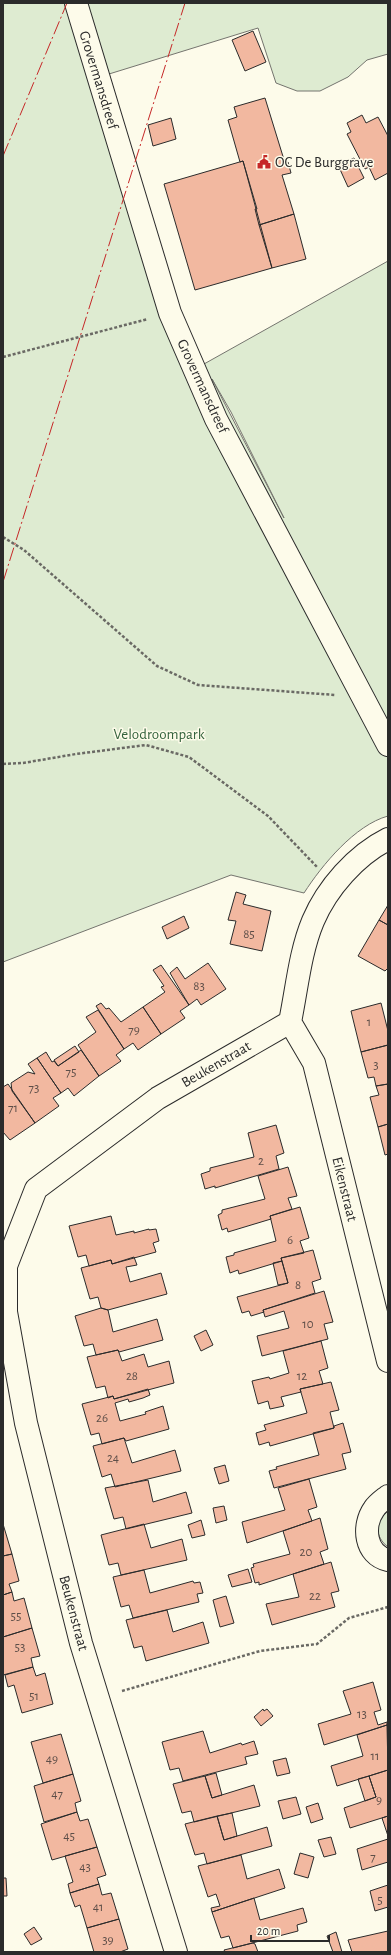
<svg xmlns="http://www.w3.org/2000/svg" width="391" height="1955" font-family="'Alegreya Sans',sans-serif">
	<rect width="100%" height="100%" fill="#fdfbea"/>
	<!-- green -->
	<path fill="#deebd1" stroke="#74746e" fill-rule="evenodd" d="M 3,3 L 388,3 L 388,54 L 367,60 L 348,77 L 320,91 L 297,91 L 276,83 L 258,28 L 109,74 L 179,309 L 204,364 L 388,261 L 388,816 C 355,825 322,865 304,893 L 231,875 L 3,962 ZM 212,379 L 231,412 L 284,518 Z
		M 388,1511 L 388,1547 C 375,1537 374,1522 388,1511 Z"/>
	<!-- building -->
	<path fill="#f2b8a0" stroke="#2b2b2b" d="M 253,31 L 266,62 L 245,71 L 232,40 Z
		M 265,98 L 285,163 L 288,162 L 291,173 L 282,175 L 294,214 L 259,225 L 255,209 L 257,209 L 243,161 L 240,162 L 228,120 L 237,117 L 234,107 Z
		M 362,115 L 366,123 L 378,117 L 388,136 L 388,173 L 375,180 L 369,167 L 365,169 L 347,134 L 351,132 L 347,123 Z
		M 171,118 L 176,139 L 153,146 L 148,125 Z
		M 354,158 L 364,178 L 348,187 L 338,165 Z
		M 243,161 L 272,268 L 195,290 L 164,184 Z
		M 294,214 L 306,259 L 272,268 L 259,225 Z
		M 236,892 L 246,895 L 243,904 L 271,911 L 262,951 L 230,944 L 236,921 L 228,920 Z
		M 388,905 L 388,925 L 379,920 Z
		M 184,916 L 189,928 L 167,939 L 162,927 Z
		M 379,920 L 388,925 L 388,968 L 385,971 L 358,956 Z
		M 208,963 L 226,989 L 201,1005 L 197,999 L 189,1005 L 170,973 L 177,967 L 185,979 Z
		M 161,965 L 189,1005 L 180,1011 L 185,1018 L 161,1034 L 143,1007 L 165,992 L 161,987 L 164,986 L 153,970 Z
		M 101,1003 L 106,1009 L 109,1008 L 121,1022 L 143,1007 L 161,1034 L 138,1050 L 133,1043 L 124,1049 L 96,1006 Z
		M 381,1003 L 388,1031 L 388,1045 L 361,1052 L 351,1011 Z
		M 98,1010 L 124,1049 L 116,1055 L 121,1061 L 99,1076 L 78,1045 L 96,1032 L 86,1017 Z
		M 388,1045 L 388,1084 L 376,1086 L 374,1077 L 368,1078 L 361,1052 Z
		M 75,1046 L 79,1052 L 58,1066 L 54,1060 Z
		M 81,1050 L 99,1076 L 74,1096 L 68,1088 L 61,1093 L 37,1058 L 46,1052 L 52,1062 L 54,1061 L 58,1066 Z
		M 37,1058 L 61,1093 L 53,1098 L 59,1106 L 35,1123 L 12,1091 L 11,1083 L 28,1072 L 35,1074 L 28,1064 Z
		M 8,1084 L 35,1123 L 10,1140 L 3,1132 L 3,1087 Z
		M 388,1084 L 388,1124 L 378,1127 L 370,1097 L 379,1095 L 376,1086 Z
		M 388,1124 L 388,1154 L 385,1155 L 378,1127 Z
		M 276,1125 L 284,1153 L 276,1156 L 279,1169 L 215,1188 L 215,1186 L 205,1189 L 201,1174 L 210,1171 L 210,1168 L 254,1157 L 248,1133 Z
		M 288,1167 L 297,1196 L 288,1198 L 292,1209 L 270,1216 L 271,1219 L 228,1232 L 227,1228 L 222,1230 L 218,1215 L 222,1213 L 222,1210 L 265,1199 L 258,1176 Z
		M 300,1207 L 309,1238 L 300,1241 L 304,1253 L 281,1258 L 282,1261 L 239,1274 L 238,1270 L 230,1273 L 226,1257 L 234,1255 L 234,1253 L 276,1241 L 270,1216 Z
		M 111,1216 L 116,1235 L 134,1231 L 134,1233 L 149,1229 L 149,1230 L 156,1229 L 159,1241 L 153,1243 L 156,1252 L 112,1264 L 111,1260 L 89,1266 L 86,1255 L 78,1257 L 69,1226 Z
		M 313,1250 L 321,1279 L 312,1282 L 315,1293 L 263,1310 L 264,1312 L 251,1316 L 249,1311 L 242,1313 L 237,1297 L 288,1283 L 281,1258 Z
		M 134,1257 L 137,1265 L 126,1267 L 130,1282 L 161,1273 L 167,1294 L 108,1310 L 101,1308 L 98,1297 L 90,1299 L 81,1268 L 111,1260 L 112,1264 Z
		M 282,1261 L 288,1283 L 278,1285 L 273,1263 Z
		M 324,1291 L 333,1322 L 324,1324 L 328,1339 L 262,1356 L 257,1336 L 289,1328 L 284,1311 L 265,1317 L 263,1310 Z
		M 101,1308 L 108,1310 L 113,1332 L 157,1319 L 163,1340 L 119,1352 L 118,1350 L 96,1355 L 93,1344 L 84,1346 L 75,1316 Z
		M 206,1330 L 213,1345 L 201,1351 L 194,1336 Z
		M 321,1341 L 328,1368 L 319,1371 L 323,1384 L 300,1389 L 301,1392 L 281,1397 L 284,1406 L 270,1409 L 268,1401 L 258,1404 L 252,1381 L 269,1377 L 270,1379 L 289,1373 L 283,1351 Z
		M 118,1350 L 122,1361 L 144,1354 L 148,1367 L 169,1361 L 174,1383 L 114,1399 L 113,1396 L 108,1398 L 105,1386 L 96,1388 L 87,1357 Z
		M 331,1382 L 339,1410 L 330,1412 L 334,1428 L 270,1446 L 269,1442 L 259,1445 L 256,1433 L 266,1430 L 264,1425 L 307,1413 L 300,1389 Z
		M 148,1389 L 150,1395 L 143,1398 L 129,1402 L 128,1399 L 115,1403 L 120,1421 L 146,1414 L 145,1412 L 163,1406 L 169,1429 L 126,1441 L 124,1438 L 102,1444 L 99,1433 L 91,1435 L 82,1404 L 113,1396 L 114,1399 Z
		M 343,1423 L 351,1452 L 342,1454 L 346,1469 L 274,1488 L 269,1471 L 277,1469 L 276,1467 L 319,1455 L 313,1433 L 334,1428 L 334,1426 Z
		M 124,1438 L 132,1463 L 175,1450 L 181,1471 L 115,1487 L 111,1474 L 102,1477 L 93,1446 Z
		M 225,1465 L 229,1481 L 219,1484 L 214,1468 Z
		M 309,1479 L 317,1507 L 308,1510 L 312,1521 L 247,1543 L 242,1522 L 285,1510 L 278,1488 Z
		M 148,1480 L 153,1502 L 186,1492 L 192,1513 L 126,1529 L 123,1517 L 114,1519 L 105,1488 Z
		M 224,1506 L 227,1520 L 216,1523 L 213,1508 Z
		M 320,1518 L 328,1549 L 320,1552 L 324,1564 L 259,1585 L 259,1582 L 255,1583 L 251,1568 L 254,1567 L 253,1564 L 290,1554 L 283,1531 Z
		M 201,1520 L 205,1535 L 192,1538 L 188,1525 Z
		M 3,1524 L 12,1554 L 3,1556 Z
		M 144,1524 L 151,1548 L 182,1539 L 187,1560 L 121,1575 L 118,1563 L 109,1565 L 101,1535 Z
		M 12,1554 L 19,1581 L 9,1584 L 12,1592 L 3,1595 L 3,1556 Z
		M 331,1562 L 339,1591 L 331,1593 L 335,1607 L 272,1625 L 266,1604 L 299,1597 L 293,1574 Z
		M 248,1569 L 252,1582 L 232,1587 L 228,1575 Z
		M 144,1570 L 150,1593 L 193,1581 L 194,1583 L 200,1582 L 203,1593 L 197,1594 L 199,1602 L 133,1618 L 129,1605 L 121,1607 L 113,1577 Z
		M 12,1592 L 14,1601 L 24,1598 L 32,1628 L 3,1637 L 3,1595 Z
		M 226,1596 L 234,1623 L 220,1627 L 213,1600 Z
		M 167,1610 L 173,1632 L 203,1622 L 209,1643 L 146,1661 L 142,1646 L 134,1648 L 126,1620 Z
		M 32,1628 L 40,1656 L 31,1658 L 33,1667 L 3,1675 L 3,1637 Z
		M 33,1667 L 36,1676 L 45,1673 L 53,1704 L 22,1713 L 14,1685 L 8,1687 L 5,1675 Z
		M 373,1682 L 381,1710 L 374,1712 L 378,1725 L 387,1722 L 387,1725 L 324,1745 L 318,1724 L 351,1714 L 343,1691 Z
		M 263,1709 L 264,1711 L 267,1709 L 273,1716 L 261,1726 L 254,1717 Z
		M 387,1725 L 388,1770 L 337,1786 L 331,1766 L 363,1756 L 357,1735 Z
		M 203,1731 L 210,1753 L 241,1743 L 242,1745 L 254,1741 L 258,1754 L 245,1757 L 247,1764 L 183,1781 L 179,1768 L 170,1770 L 162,1742 Z
		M 61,1734 L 73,1774 L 43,1783 L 31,1742 Z
		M 286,1758 L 290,1773 L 277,1776 L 273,1761 Z
		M 388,1770 L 388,1816 L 350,1828 L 344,1808 L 376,1797 L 369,1776 Z
		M 216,1773 L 222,1795 L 212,1798 L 205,1776 Z
		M 73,1774 L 81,1801 L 75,1803 L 77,1812 L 44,1822 L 34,1786 Z
		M 205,1776 L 212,1798 L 254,1785 L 260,1806 L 194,1822 L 191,1811 L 182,1813 L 173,1784 Z
		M 369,1776 L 376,1797 L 365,1801 L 358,1779 Z
		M 296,1797 L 301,1814 L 283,1819 L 278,1801 Z
		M 318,1803 L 323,1819 L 311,1823 L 306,1807 Z
		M 77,1812 L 80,1821 L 88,1819 L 97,1847 L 52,1860 L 41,1824 Z
		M 232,1813 L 237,1836 L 224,1840 L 217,1816 Z
		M 217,1816 L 224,1840 L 267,1827 L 272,1846 L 207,1864 L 204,1853 L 195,1855 L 185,1824 Z
		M 388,1816 L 388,1836 L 382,1818 Z
		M 331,1837 L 336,1854 L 324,1857 L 318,1840 Z
		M 388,1839 L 388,1862 L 362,1870 L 357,1849 Z
		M 97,1847 L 106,1875 L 97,1878 L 99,1884 L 70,1893 L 68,1884 L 73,1882 L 65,1856 Z
		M 300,1853 L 314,1857 L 308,1878 L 294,1874 Z
		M 241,1855 L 247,1879 L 279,1869 L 285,1888 L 212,1912 L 211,1908 L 220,1906 L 216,1894 L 208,1897 L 198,1866 Z
		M 3,1878 L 6,1878 L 7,1896 L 3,1896 Z
		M 99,1884 L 102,1895 L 111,1893 L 119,1919 L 87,1928 L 80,1905 L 75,1907 L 70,1893 Z
		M 388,1885 L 388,1907 L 375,1911 L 370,1891 Z
		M 254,1898 L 260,1920 L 303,1908 L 307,1922 L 297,1925 L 298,1931 L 233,1948 L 229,1936 L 221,1938 L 212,1912 Z
		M 119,1919 L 128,1949 L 120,1952 L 94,1952 L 87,1928 Z
		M 34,1927 L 42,1939 L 31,1945 L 24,1934 Z
		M 388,1931 L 388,1952 L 352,1952 L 348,1940 Z
		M 336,1932 L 342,1952 L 333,1952 L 327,1936 Z
		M 253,1943 L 255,1944 L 258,1952 L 225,1952 L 224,1950 Z"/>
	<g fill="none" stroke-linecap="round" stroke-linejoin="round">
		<!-- minor casing -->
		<g stroke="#2b2b2b" stroke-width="24">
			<path id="minor" d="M 76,3 L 170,313 L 216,419 L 388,745
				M 290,1022 L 314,1063 L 388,1361
				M 388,1496 C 383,1500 377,1504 374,1509 C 362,1526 365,1555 388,1560
				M 176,1952 L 81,1643 L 26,1423 L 6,1312 L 6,1266 L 36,1189 L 158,1098 L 290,1022 C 297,988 300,952 313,921 C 327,888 356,855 388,839"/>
		</g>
		<!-- path -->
		<path stroke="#6a6964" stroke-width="2.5" stroke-dasharray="3 2" stroke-linecap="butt" d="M 3,357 L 148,319
			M 3,537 L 24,550 L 157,666 L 198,685 L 335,695
			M 3,764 L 23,763 L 76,754 L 146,745 L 189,757 L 268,816 L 318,868
			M 122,1691 L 260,1651 L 317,1644 L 349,1618 L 388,1607"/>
		<!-- minor -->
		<use href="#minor" stroke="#fdfbea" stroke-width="22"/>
		<!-- power -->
		<path stroke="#c62828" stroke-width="1" stroke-dasharray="14 3 2 3" stroke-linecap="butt" d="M 3,156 L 67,3
			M 3,582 L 185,3"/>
	</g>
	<!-- icons -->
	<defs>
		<g id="civic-bare" transform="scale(1.08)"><path d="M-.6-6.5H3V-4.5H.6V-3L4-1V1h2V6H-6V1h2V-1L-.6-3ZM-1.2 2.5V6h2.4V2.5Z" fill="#c62828" stroke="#fdfbea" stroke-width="2.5" paint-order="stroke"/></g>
	</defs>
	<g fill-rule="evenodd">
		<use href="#civic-bare" x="264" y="162"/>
	</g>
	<g text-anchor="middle" stroke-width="3" stroke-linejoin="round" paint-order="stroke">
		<!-- number labels -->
		<g font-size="13" fill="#5d4e48">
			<text x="249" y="938">85</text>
			<text x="199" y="990">83</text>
			<text x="369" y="1026">1</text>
			<text x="134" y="1034">79</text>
			<text x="376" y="1069">3</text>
			<text x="71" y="1076">75</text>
			<text x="34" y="1092">73</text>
			<text x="13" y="1112">71</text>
			<text x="261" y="1165">2</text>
			<text x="290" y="1244">6</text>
			<text x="298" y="1289">8</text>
			<text x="308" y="1328">10</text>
			<text x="132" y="1380">28</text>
			<text x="302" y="1380">12</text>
			<text x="102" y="1422">26</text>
			<text x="113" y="1462">24</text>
			<text x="306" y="1556">20</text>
			<text x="315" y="1600">22</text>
			<text x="16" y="1620">55</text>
			<text x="20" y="1651">53</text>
			<text x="34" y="1700">51</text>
			<text x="362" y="1718">13</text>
			<text x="375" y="1760">11</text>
			<text x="52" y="1763">49</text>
			<text x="57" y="1798">47</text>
			<text x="379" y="1804">9</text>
			<text x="69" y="1840">45</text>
			<text x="373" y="1861">7</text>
			<text x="85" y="1871">43</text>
			<text x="380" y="1904">5</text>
			<text x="98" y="1911">41</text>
			<text x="108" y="1944">39</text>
		</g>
		<!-- street labels -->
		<g font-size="15" fill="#2b2b2b" stroke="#fdfbea">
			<text transform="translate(99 80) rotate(73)" y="5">Grovermansdreef</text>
			<text transform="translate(203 386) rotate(65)" y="5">Grovermansdreef</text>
			<text transform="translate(216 1064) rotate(-30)" y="5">Beukenstraat</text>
			<text transform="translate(345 1189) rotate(76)" y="5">Eikenstraat</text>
			<text transform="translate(74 1613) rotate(75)" y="5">Beukenstraat</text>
		</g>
		<!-- poi labels -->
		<g font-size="15" fill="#2b2b2b" stroke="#fdfbea" text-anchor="start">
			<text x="275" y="167">OC De Burggrave</text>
		</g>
		<!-- park labels -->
		<g font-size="15" fill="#34623c" stroke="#fdfbea">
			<text x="159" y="739">Velodroompark</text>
		</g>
	</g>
	<!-- border -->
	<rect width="391" height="1955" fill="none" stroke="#2b2b2b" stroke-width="8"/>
	<!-- scale -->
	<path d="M251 1935v6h78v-6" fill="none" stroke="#2b2b2b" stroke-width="2"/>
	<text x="257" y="1935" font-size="12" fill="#2b2b2b" stroke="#fdfbea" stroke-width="3" paint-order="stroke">20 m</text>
</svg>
